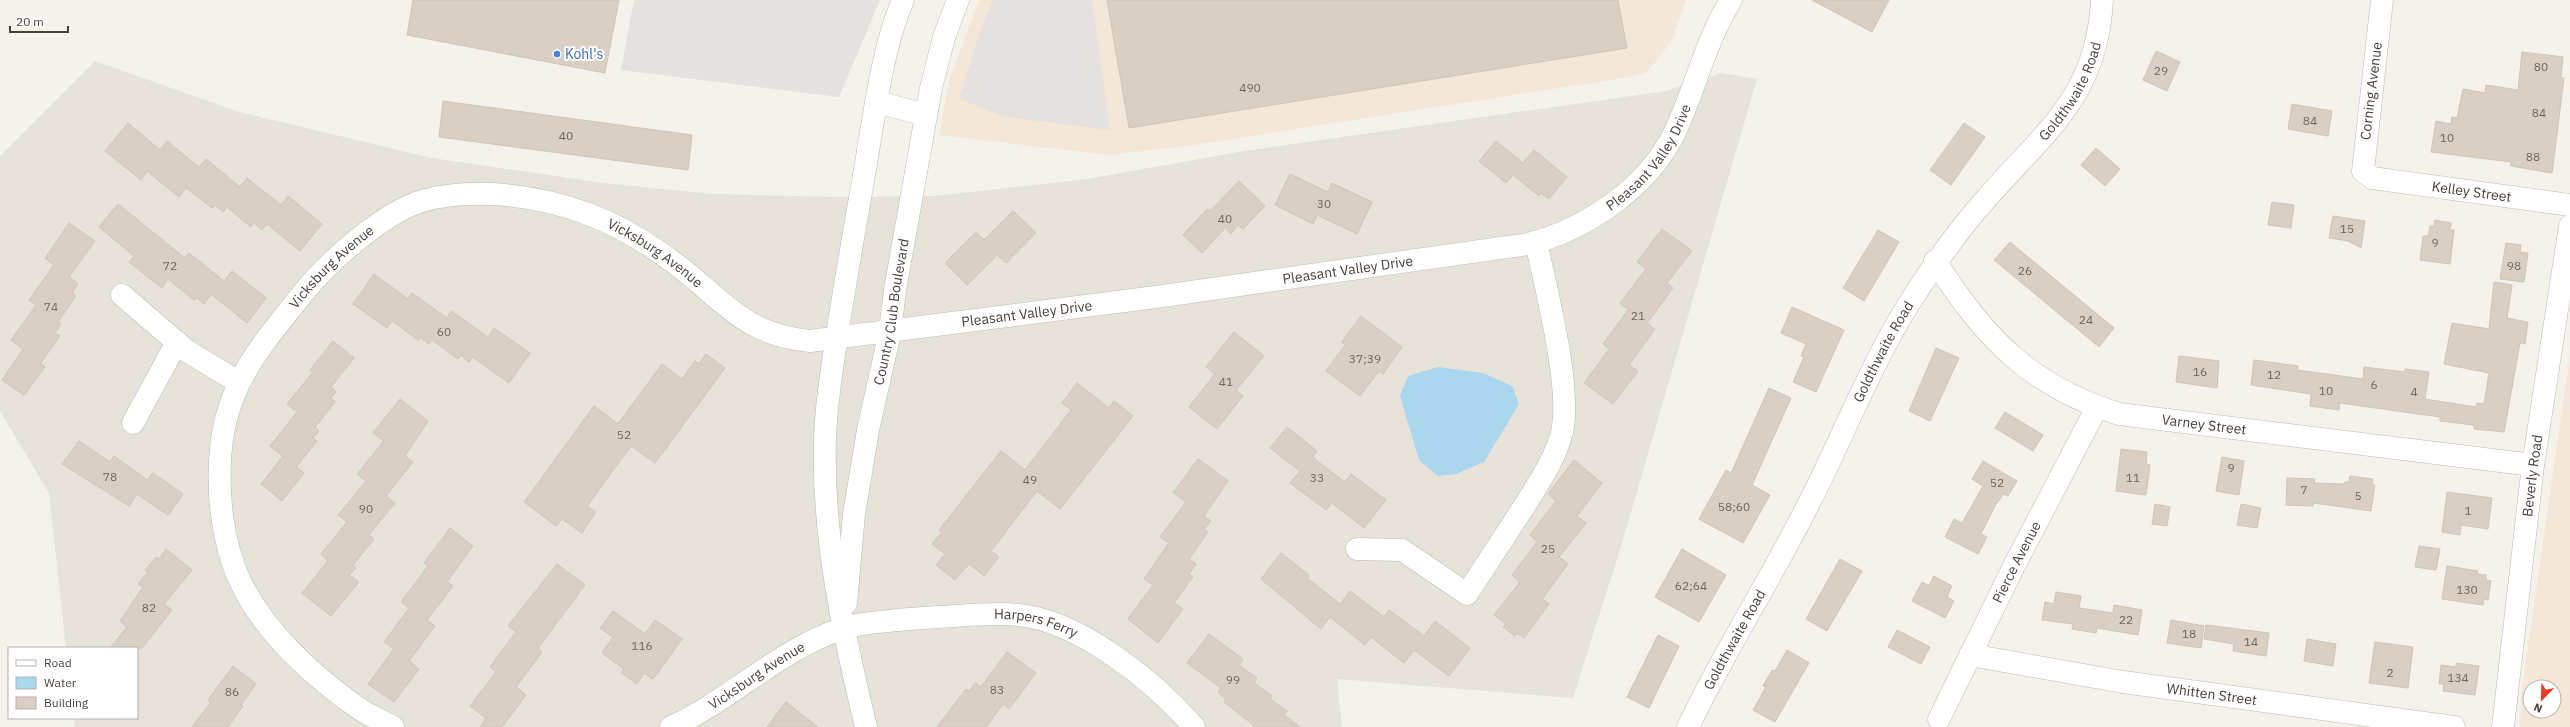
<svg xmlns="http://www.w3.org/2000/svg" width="2570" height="727" font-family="'IBM Plex Sans',sans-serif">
	<rect width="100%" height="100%" fill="#f5f1eb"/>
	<!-- residential -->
	<path fill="#e8e3d9" d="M 95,61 L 239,112 L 432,158 L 603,183 L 713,194 L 840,197 L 934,196 L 1087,179 L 1250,150 L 1666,91 L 1721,73 L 1757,79 L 1622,543 L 1573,698 L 1337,679 L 1342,727 L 75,727 L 74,718 L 137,718 L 137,648 L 66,648 L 49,493 L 0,411 L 0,156 Z"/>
	<!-- commercial -->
	<path fill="#f5e7d7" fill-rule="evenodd" d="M 979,0 L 1686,0 L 1672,40 L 1659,58 L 1646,72 L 1629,77 L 1187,146 L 1109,155 L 939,135 L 949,81 Z
		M 2570,356 L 2570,727 L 2520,727 L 2522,688 ZM 2530,687 L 2554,687 L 2554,711 L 2530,711 Z"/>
	<!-- parking -->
	<path fill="#e4e1df" d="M 634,0 L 880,0 L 839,97 L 621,70 Z
		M 993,0 L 1092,0 L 1110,130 L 1005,117 L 959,99 L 980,31 Z"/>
	<!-- water -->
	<path fill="#aad6ee" d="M 1438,367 L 1483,373 L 1512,386 L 1519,404 L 1484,462 L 1456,474 L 1438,476 L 1419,460 L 1400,396 L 1408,376 Z"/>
	<!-- building -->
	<path fill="#d9cfc3" stroke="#d0c4b4" d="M 413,0 L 619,0 L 605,73 L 407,35 Z
		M 1107,0 L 1618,0 L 1627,48 L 1129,128 Z
		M 1812,0 L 1889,0 L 1872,32 Z
		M 2156,51 L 2180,62 L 2167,91 L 2143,80 Z
		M 2522,52 L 2563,57 L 2561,78 L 2564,78 L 2552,173 L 2511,166 L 2511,162 L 2431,152 L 2436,121 L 2451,124 L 2452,117 L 2457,118 L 2463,89 L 2485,93 L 2486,85 L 2518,90 Z
		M 443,101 L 692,135 L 688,170 L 439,137 Z
		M 2292,104 L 2332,111 L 2328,136 L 2288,129 Z
		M 128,123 L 160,150 L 167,141 L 199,167 L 206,159 L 240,187 L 247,178 L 281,205 L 288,196 L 322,224 L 300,251 L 267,224 L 262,230 L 254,223 L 251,227 L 227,207 L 223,212 L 215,205 L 212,208 L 186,188 L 179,197 L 147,171 L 141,180 L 105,151 Z
		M 1964,123 L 1985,137 L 1951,185 L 1930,170 Z
		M 1496,141 L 1523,163 L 1534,150 L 1567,177 L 1549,199 L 1541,193 L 1539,196 L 1513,175 L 1506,183 L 1479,161 Z
		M 2096,148 L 2120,169 L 2105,186 L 2081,165 Z
		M 1290,174 L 1328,192 L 1332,183 L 1372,202 L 1357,234 L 1317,215 L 1313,224 L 1275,205 Z
		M 1239,181 L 1265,206 L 1243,229 L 1238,225 L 1231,234 L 1225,228 L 1202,253 L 1183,235 L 1207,209 L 1210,211 Z
		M 2272,202 L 2294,205 L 2291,228 L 2268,225 Z
		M 118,204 L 185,258 L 189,253 L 224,281 L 232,271 L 266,298 L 247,323 L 211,294 L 204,304 L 197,298 L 194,300 L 168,279 L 162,288 L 129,262 L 134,256 L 99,227 Z
		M 1013,211 L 1036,233 L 1006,263 L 997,255 L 967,285 L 945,263 L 976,232 L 984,240 Z
		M 2333,216 L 2365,221 L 2361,248 L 2348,241 L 2329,238 Z
		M 2435,220 L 2451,223 L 2450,230 L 2454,230 L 2450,264 L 2420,260 L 2423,236 L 2428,236 L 2430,226 L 2434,226 Z
		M 69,223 L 95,241 L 69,277 L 78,284 L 72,293 L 76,296 L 58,322 L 61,324 L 55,333 L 60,336 L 40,364 L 45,367 L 24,395 L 2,380 L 23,349 L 11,340 L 36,305 L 29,300 L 54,265 L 45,258 Z
		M 1662,229 L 1692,251 L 1667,283 L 1673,288 L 1647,323 L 1655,329 L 1629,365 L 1638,371 L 1613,404 L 1584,383 L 1609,349 L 1603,344 L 1628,310 L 1620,303 L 1646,269 L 1637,262 Z
		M 1878,230 L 1899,242 L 1864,301 L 1843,288 Z
		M 2010,242 L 2114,328 L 2099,347 L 1994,260 Z
		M 2506,243 L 2521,245 L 2520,252 L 2528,253 L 2524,282 L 2500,279 Z
		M 374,274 L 408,299 L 412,293 L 447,318 L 451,311 L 488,337 L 494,328 L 530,353 L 509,383 L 473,357 L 469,362 L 461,355 L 458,359 L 432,340 L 429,344 L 420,337 L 418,340 L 392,321 L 387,328 L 353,304 Z
		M 2494,282 L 2512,285 L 2507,318 L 2528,322 L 2525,344 L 2520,343 L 2504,432 L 2474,429 L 2474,425 L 2440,421 L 2440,417 L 2340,403 L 2339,410 L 2310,406 L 2311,394 L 2251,385 L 2254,360 L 2298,366 L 2297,370 L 2363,379 L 2364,367 L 2405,372 L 2405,369 L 2429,372 L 2425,399 L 2476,407 L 2477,403 L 2484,404 L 2489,373 L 2444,364 L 2452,323 L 2489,329 Z
		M 1792,307 L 1844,330 L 1816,392 L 1793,382 L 1804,357 L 1801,356 L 1806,344 L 1781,333 Z
		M 1361,316 L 1402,347 L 1383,374 L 1379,371 L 1360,396 L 1326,371 L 1345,345 L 1342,342 Z
		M 1234,332 L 1264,356 L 1236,390 L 1243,396 L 1217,429 L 1189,407 L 1215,374 L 1206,367 Z
		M 333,341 L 354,358 L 331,387 L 336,392 L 331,398 L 335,402 L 315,427 L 319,431 L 313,438 L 317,441 L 296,467 L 304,473 L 282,501 L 261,484 L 283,456 L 270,446 L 297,412 L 287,404 L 313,372 L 310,370 Z
		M 1936,348 L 1959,358 L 1930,421 L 1909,411 Z
		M 706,354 L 725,368 L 655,463 L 631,446 L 587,506 L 596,512 L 582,533 L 562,519 L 556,526 L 524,502 L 594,406 L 618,424 L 662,364 L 682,379 L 695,361 L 699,364 Z
		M 2179,356 L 2219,361 L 2217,388 L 2176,382 Z
		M 1077,383 L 1109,408 L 1114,401 L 1133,416 L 1060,509 L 1037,491 L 991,551 L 999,557 L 984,576 L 969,564 L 955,580 L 936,565 L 945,554 L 932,544 L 942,532 L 939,530 L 1001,451 L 1025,470 L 1071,410 L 1062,403 Z
		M 1769,388 L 1791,398 L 1752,485 L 1770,495 L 1743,543 L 1699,519 L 1726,470 L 1731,473 Z
		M 400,399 L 428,421 L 405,456 L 413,462 L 386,496 L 395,503 L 369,535 L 374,539 L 353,565 L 356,568 L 349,575 L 359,582 L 331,616 L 302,593 L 328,561 L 321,554 L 347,522 L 338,515 L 366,481 L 357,474 L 384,441 L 373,433 Z
		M 2005,412 L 2043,435 L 2033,451 L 1995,428 Z
		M 1287,427 L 1317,451 L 1312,457 L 1345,482 L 1351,474 L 1386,500 L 1364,528 L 1332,503 L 1326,510 L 1290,483 L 1300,471 L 1270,448 Z
		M 79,441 L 110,462 L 114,456 L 147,480 L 153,473 L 183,494 L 168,515 L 137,494 L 129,506 L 62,464 Z
		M 2121,449 L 2147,452 L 2146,464 L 2150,465 L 2146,495 L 2116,491 Z
		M 2222,457 L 2244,461 L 2239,495 L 2216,491 Z
		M 1198,459 L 1228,481 L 1204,516 L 1211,521 L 1204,529 L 1208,532 L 1189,559 L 1196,564 L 1189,574 L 1193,577 L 1174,603 L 1183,609 L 1158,643 L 1128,619 L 1153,585 L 1144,579 L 1169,543 L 1160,537 L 1186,502 L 1173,493 Z
		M 1574,460 L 1602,483 L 1577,516 L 1586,523 L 1559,557 L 1568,564 L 1542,599 L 1549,604 L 1524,638 L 1517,633 L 1515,636 L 1503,627 L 1506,624 L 1494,615 L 1520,582 L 1512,575 L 1537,542 L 1530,535 L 1556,501 L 1548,494 Z
		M 1983,461 L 2017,481 L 2008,496 L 2004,494 L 1996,504 L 1981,534 L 1987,537 L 1978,554 L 1945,537 L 1954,519 L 1962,523 L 1983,486 L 1972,479 Z
		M 2350,476 L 2373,479 L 2372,485 L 2375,485 L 2371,511 L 2314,503 L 2313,506 L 2286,505 L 2287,478 L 2315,479 L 2314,483 L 2345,484 L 2345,482 L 2349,482 Z
		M 2447,492 L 2492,498 L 2488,529 L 2461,525 L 2460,535 L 2442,532 Z
		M 2155,504 L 2170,507 L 2167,526 L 2152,524 Z
		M 2241,504 L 2261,508 L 2257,528 L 2237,525 Z
		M 450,528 L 473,546 L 447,582 L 453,586 L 427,620 L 435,626 L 409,661 L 419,669 L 394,702 L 368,684 L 394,649 L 384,642 L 409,608 L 401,602 L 428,566 L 424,563 Z
		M 2419,546 L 2440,549 L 2436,570 L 2415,567 Z
		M 166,549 L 192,570 L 164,604 L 172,610 L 142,648 L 110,648 L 127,627 L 120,621 L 143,587 L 138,584 L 148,572 L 145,570 L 156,557 L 159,559 Z
		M 1682,549 L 1726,575 L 1699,622 L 1655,597 Z
		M 1281,553 L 1309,575 L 1307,578 L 1340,604 L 1350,591 L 1384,617 L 1389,610 L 1424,636 L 1435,621 L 1470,648 L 1449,676 L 1414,650 L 1404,663 L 1371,637 L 1365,645 L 1330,617 L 1321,629 L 1261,579 Z
		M 1840,559 L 1862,571 L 1827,631 L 1806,619 Z
		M 557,564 L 585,585 L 538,648 L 542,652 L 516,687 L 526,695 L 502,727 L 480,727 L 486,718 L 470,706 L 496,672 L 490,667 L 516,632 L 508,626 Z
		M 2447,566 L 2478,571 L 2477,574 L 2486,575 L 2486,580 L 2491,581 L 2488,600 L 2484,599 L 2483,605 L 2442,599 Z
		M 1934,576 L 1952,586 L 1947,597 L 1954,601 L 1945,618 L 1912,601 L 1922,582 L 1929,586 Z
		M 2056,592 L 2081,596 L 2079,608 L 2113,613 L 2114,605 L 2142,610 L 2138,635 L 2097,628 L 2096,633 L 2072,629 L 2073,624 L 2042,620 L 2045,602 L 2054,604 Z
		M 613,611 L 645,634 L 655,620 L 682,639 L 653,679 L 644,673 L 637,684 L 622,673 L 624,669 L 602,653 L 613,637 L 600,628 Z
		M 2171,620 L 2204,626 L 2201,648 L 2167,643 Z
		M 2206,625 L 2269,633 L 2266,656 L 2233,651 L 2234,644 L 2204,639 Z
		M 1897,630 L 1930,647 L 1921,664 L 1888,647 Z
		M 1209,634 L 1243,659 L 1239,665 L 1257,678 L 1254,683 L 1272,696 L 1270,699 L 1287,711 L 1284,715 L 1300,727 L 1256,727 L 1224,702 L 1226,699 L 1218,692 L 1221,688 L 1187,663 Z
		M 1658,635 L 1679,646 L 1649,708 L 1627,697 Z
		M 2307,639 L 2336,644 L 2333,666 L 2304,661 Z
		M 2375,642 L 2413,647 L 2408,688 L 2369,683 Z
		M 1787,650 L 1809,663 L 1775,722 L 1753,710 L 1766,687 L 1763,686 L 1772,670 L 1775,671 Z
		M 1007,652 L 1036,673 L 1009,709 L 1003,704 L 986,727 L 937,727 L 966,689 L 969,691 L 975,683 L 981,687 Z
		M 2456,663 L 2479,666 L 2475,695 L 2443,691 L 2444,684 L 2439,684 L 2441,665 L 2456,667 Z
		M 233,666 L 256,684 L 241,705 L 243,706 L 228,727 L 192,727 L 211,702 L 208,700 Z
		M 786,702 L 818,727 L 767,727 Z"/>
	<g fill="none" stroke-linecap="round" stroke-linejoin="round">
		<!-- minor casing -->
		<g stroke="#c0b8ad" stroke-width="23">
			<g id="minor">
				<path id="s1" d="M 2382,0 L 2363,171 L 2372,178 L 2570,205"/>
				<path d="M 877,102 L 926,115"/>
				<path id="s2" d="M 1935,261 C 1986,339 2028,385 2119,414 L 2533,465"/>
				<path d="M 122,295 L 187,351 L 238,382"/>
				<path d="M 133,423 L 177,342"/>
				<path d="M 1357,549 L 1402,550 L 1467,594 C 1487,563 1507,533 1527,502 C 1540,481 1556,457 1562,432 C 1572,389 1546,288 1536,242"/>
				<path id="s3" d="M 846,603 L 854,514 L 868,430 L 890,332 L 895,290 L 931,88 L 944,37 L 958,0"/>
				<path id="s4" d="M 1970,655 L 2123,682 L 2454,727"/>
				<path id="s5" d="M 1939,719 L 2014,566 L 2097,407"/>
				<path id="s6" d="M 393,727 C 380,720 366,714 354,705 C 311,674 264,631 241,583 C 228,556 221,521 220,491 C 216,398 248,361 304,292 C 329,261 383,213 422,201 C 445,194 470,193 494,194 C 563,199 617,220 673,262 C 723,299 743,335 810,341 L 1156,297 L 1528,244 C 1585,230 1647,188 1674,134 C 1695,90 1705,42 1731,0"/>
				<path id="s7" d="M 671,727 C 731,700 779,649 844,628 C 866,621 913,619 937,617 C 963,616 992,612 1019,615 C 1080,621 1155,682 1194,727"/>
				<path d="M 866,727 C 843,632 822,536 825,438 C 826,403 832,369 837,335 C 845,283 854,232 863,181 C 873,125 881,51 903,0"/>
				<path id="s8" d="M 1688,727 C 1725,650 1771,579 1809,503 C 1840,443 1865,378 1899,320 C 1925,277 1952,237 1986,199 C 2044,132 2097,98 2102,0"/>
				<path id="s9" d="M 2503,727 L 2533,465 L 2570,226"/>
			</g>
		</g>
		<!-- minor -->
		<use href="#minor" stroke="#fff" stroke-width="22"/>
	</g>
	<!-- markers -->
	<circle fill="#3f7fe0" stroke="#fff" stroke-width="1.5" cx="557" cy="54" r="4"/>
	<g text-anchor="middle" stroke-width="4" stroke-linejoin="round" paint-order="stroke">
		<!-- number labels -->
		<g font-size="12" fill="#6d645c">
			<text x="2541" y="71">80</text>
			<text x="2161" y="75">29</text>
			<text x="1250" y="92">490</text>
			<text x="2539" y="117">84</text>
			<text x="2310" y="125">84</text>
			<text x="566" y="140">40</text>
			<text x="2447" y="142">10</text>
			<text x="2533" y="161">88</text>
			<text x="1324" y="208">30</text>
			<text x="1225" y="223">40</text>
			<text x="2347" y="233">15</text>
			<text x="2435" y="247">9</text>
			<text x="170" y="270">72</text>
			<text x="2514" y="270">98</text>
			<text x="2025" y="275">26</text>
			<text x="51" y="311">74</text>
			<text x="1638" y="320">21</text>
			<text x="2086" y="324">24</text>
			<text x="444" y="336">60</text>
			<text x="1365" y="363">37;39</text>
			<text x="2200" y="376">16</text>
			<text x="2274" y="379">12</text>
			<text x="1226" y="386">41</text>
			<text x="2374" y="389">6</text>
			<text x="2326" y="395">10</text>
			<text x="2414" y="396">4</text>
			<text x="624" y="439">52</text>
			<text x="2231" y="472">9</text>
			<text x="110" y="481">78</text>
			<text x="1317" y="482">33</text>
			<text x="2133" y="482">11</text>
			<text x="1030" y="484">49</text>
			<text x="1997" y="487">52</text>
			<text x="2304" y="494">7</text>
			<text x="2358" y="500">5</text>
			<text x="1734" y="511">58;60</text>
			<text x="366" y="513">90</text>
			<text x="2468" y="515">1</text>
			<text x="1548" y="553">25</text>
			<text x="1691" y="590">62;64</text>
			<text x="2467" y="594">130</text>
			<text x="149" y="612">82</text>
			<text x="2126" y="624">22</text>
			<text x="2189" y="638">18</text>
			<text x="2251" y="646">14</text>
			<text x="642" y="650">116</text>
			<text x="2390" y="677">2</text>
			<text x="2458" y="682">134</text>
			<text x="1233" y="684">99</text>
			<text x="997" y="694">83</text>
			<text x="232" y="696">86</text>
		</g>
		<!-- shop labels -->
		<g font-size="14" fill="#366cbe" stroke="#fff" text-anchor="start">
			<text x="565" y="59">Kohl's</text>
		</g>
		<!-- street labels -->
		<g font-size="14" fill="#494139" stroke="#fff">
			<text dy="5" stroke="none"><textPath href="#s8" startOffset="746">Goldthwaite Road</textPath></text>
			<text transform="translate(2371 91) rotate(-83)" y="5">Corning Avenue</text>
			<text dy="5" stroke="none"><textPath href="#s6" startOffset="1988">Pleasant Valley Drive</textPath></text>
			<text dy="5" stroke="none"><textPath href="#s1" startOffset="284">Kelley Street</textPath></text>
			<text dy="5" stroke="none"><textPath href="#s6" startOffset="928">Vicksburg Avenue</textPath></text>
			<text dy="5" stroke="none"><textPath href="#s6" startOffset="568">Vicksburg Avenue</textPath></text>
			<text dy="5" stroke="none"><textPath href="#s6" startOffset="1652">Pleasant Valley Drive</textPath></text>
			<text dy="5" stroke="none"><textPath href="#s3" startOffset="295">Country Club Boulevard</textPath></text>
			<text dy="5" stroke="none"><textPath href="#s6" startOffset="1328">Pleasant Valley Drive</textPath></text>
			<text dy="5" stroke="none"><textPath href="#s8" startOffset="423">Goldthwaite Road</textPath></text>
			<text dy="5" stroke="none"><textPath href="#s2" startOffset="331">Varney Street</textPath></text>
			<text dy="5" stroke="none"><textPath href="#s9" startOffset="253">Beverly Road</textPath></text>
			<text dy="5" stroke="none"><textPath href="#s5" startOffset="175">Pierce Avenue</textPath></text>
			<text dy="5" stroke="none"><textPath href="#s7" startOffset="394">Harpers Ferry</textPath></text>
			<text dy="5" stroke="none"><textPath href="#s8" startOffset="99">Goldthwaite Road</textPath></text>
			<text dy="5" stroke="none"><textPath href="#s7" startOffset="100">Vicksburg Avenue</textPath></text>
			<text dy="5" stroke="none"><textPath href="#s4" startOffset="245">Whitten Street</textPath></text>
		</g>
	</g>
	<!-- legend -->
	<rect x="8" y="647" width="130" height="72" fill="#ffffff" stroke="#b6b3b0"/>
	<rect x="16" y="660" width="20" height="6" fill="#ffffff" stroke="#b6b3b0"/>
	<text x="44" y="667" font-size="12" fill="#494139">Road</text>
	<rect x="16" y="677" width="20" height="12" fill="#aad6ee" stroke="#b6b3b0"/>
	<text x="44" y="687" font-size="12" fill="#494139">Water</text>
	<rect x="16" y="697" width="20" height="12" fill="#d9cfc3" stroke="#b6b3b0"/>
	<text x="44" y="707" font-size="12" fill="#494139">Building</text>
	<!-- north arrow -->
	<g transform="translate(2542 699) rotate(203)"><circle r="19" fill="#ffffff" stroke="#b6b3b0"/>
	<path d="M0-3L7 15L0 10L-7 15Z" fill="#f13826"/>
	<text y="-6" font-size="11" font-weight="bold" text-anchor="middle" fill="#494139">N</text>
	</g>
	<!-- scale -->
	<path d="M10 26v6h58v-6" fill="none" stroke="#494139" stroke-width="2"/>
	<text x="16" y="26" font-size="12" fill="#494139" stroke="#ffffff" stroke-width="3" paint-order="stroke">20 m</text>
</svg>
